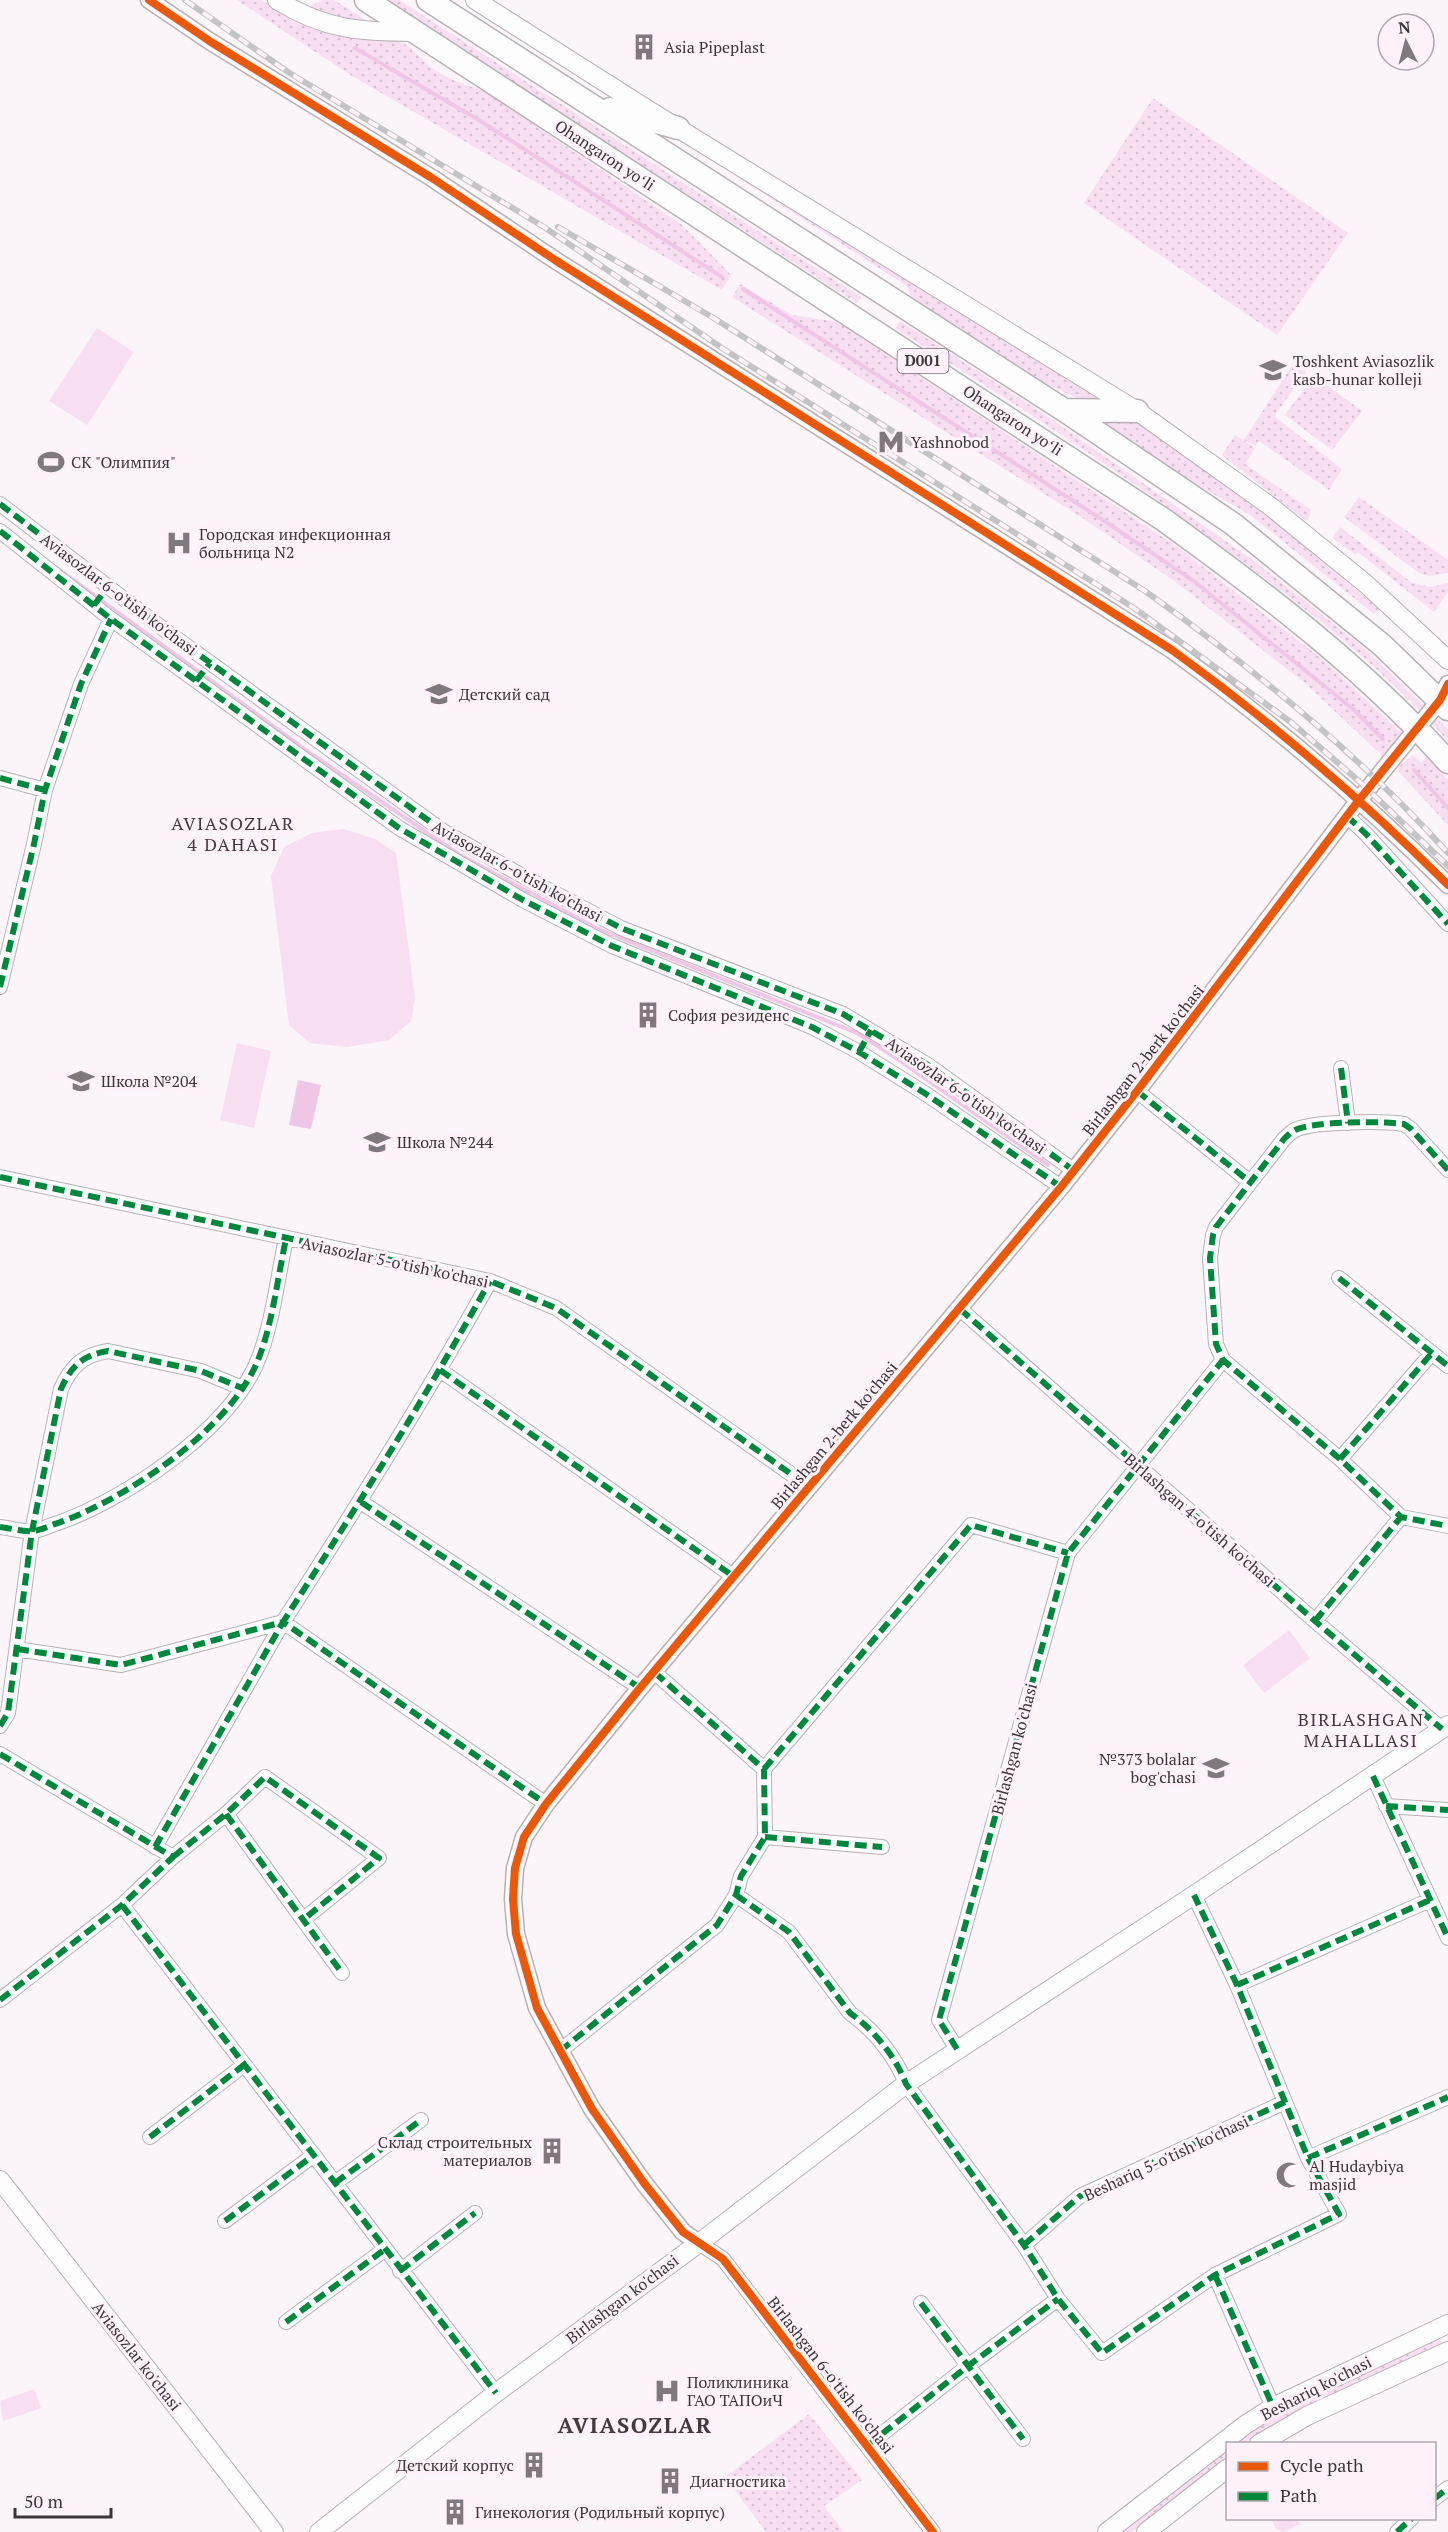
<svg xmlns="http://www.w3.org/2000/svg" width="1448" height="2532" font-family="'PT Serif',serif">
	<defs>
		<pattern id="grass-dots" width="8" height="8" patternUnits="userSpaceOnUse" patternTransform="scale(1.5)"><rect width="8" height="8" fill="#f7dff1"/><path d="M2 2h.1M6 6h.1" fill="none" stroke="#d5c0cf" stroke-width="1.8" stroke-linecap="round"/></pattern>
	</defs>
	<rect width="100%" height="100%" fill="#fbf4f9"/>
	<!-- grass -->
	<path fill="url(#grass-dots)" d="M 237,0 L 262,0 L 295,22 L 312,28 L 402,43 C 415,49 418,57 428,65 C 444,78 465,85 485,91 L 682,225 L 731,275 L 722,290 L 352,76 Z
		M 324,0 L 334,0 L 377,27 L 305,8 Z
		M 385,0 L 399,0 L 861,297 L 857,303 Z
		M 1153,98 L 1348,233 L 1277,335 L 1084,203 Z
		M 669,133 L 1094,393 L 1100,400 L 1083,401 L 1034,378 L 911,297 L 907,286 Z
		M 740,284 L 792,315 L 837,322 L 1176,546 L 1322,659 L 1411,742 L 1389,762 L 1305,683 L 1177,583 L 1084,519 L 732,297 Z
		M 900,321 L 1044,414 L 1253,560 L 1366,650 L 1448,729 L 1448,741 C 1385,670 1311,612 1235,556 C 1125,474 1010,401 895,328 Z
		M 1293,364 L 1306,372 L 1274,416 L 1342,469 L 1329,490 L 1259,441 L 1255,446 L 1244,440 Z
		M 1314,376 L 1362,411 L 1332,450 L 1285,415 Z
		M 1132,418 L 1276,523 L 1379,609 L 1374,614 L 1250,515 L 1191,481 L 1101,423 L 1100,419 Z
		M 1235,435 L 1255,448 L 1245,464 L 1311,510 L 1308,520 L 1306,521 L 1222,455 Z
		M 1359,497 L 1448,560 L 1448,573 L 1429,576 L 1419,573 L 1344,517 Z
		M 1340,527 L 1412,583 L 1431,587 L 1448,583 L 1448,592 L 1434,612 L 1358,552 L 1356,555 L 1332,538 Z
		M 1413,755 L 1421,763 L 1427,756 L 1448,780 L 1448,825 L 1399,772 L 1397,768 Z
		M 1439,2339 L 1442,2343 L 1439,2346 L 1282,2419 L 1246,2443 L 1235,2444 L 1278,2414 Z
		M 809,2414 L 862,2480 L 824,2506 L 844,2532 L 766,2532 L 725,2477 Z
		M 1227,2450 L 1227,2458 L 1132,2532 L 1122,2532 Z"/>
	<!-- garden -->
	<path fill="#f7dff1" d="M 97,328 L 134,352 L 87,425 L 49,401 Z
		M 343,829 L 375,839 L 396,853 L 415,998 L 411,1021 L 389,1040 L 347,1047 L 310,1043 L 289,1025 L 271,876 L 284,847 L 312,833 Z
		M 237,1043 L 271,1051 L 254,1128 L 220,1120 Z
		M 1289,1630 L 1310,1658 L 1264,1693 L 1243,1665 Z
		M 34,2389 L 41,2408 L 3,2421 L 0,2401 Z
		M 1276,2519 L 1297,2519 L 1300,2524 L 1283,2532 L 1276,2529 L 1272,2521 Z"/>
	<!-- water -->
	<path fill="#efc6e5" d="M 298,1080 L 321,1085 L 311,1129 L 289,1125 Z"/>
	<g fill="none" stroke-linecap="round" stroke-linejoin="round">
		<!-- stream -->
		<path stroke="#efc6e5" stroke-width="4" d="M 355,48 L 479,120 L 722,277
			M 743,289 L 1103,520 L 1195,582 L 1353,709 L 1383,739
			M 57,568 L 310,753 L 460,855 L 598,929 L 857,1033 L 895,1057 L 1048,1165
			M 1414,770 L 1448,808"/>
		<!-- minor casing -->
		<g stroke="#b7b1b5" stroke-width="16">
			<path id="minor" d="M 0,504 L 166,631 L 443,831 L 528,879 L 621,928 L 843,1014 L 928,1065 L 1073,1170
				M 0,531 L 111,619 L 399,828 L 523,900 L 612,946 L 812,1027 L 859,1052 L 926,1094 L 1061,1187
				M 0,778 L 45,790
				M 1347,816 L 1366,834 L 1448,924
				M 0,987 L 34,844 L 45,790 L 81,684 L 111,619
				M 1341,1068 L 1348,1123
				M 1137,1091 L 1250,1182
				M 1448,1170 L 1411,1129 L 1404,1124 C 1383,1121 1313,1121 1295,1130 C 1291,1132 1287,1136 1284,1139 L 1216,1227 L 1213,1235 L 1210,1258 L 1216,1344 L 1223,1360 L 1340,1459 L 1401,1517 L 1448,1526
				M 0,1177 L 490,1281 L 556,1308 L 808,1486
				M 1339,1278 L 1448,1366
				M 960,1309 L 1315,1621 L 1442,1729
				M 440,1370 L 733,1576
				M 1340,1459 L 1432,1353
				M 361,1502 L 640,1688
				M 0,1527 C 10,1528 22,1532 32,1531 C 40,1531 50,1525 58,1523 C 125,1499 223,1434 255,1367 C 272,1330 277,1280 286,1239
				M 1315,1621 L 1401,1517
				M 17,1649 L 121,1665 L 283,1622 C 355,1510 425,1398 490,1281
				M 0,1726 L 8,1713 L 32,1531 L 61,1389 C 71,1366 83,1355 108,1351 L 201,1371 L 242,1388
				M 0,1754 L 173,1857 L 122,1905 L 0,2000
				M 764,1769 L 971,1525 L 1068,1553
				M 1373,1776 L 1448,1938
				M 1386,1806 L 1448,1810
				M 226,1814 L 342,1973
				M 765,1837 L 882,1847
				M 155,1847 L 283,1622 L 546,1804
				M 173,1857 L 226,1814 L 265,1777 L 379,1858 L 304,1919
				M 736,1895 L 789,1932 L 850,2013 C 874,2030 896,2057 906,2084 L 1024,2245 L 1058,2299 L 1102,2353 L 1215,2275 L 1339,2214 L 1308,2158 L 1237,1985 L 1194,1895
				M 122,1905 L 496,2393
				M 1237,1985 L 1430,1900
				M 957,2049 L 939,2020 L 1068,1553 L 1223,1360
				M 560,2051 L 717,1925 L 736,1895 L 741,1876 L 765,1837 L 764,1769 L 654,1672
				M 150,2137 L 244,2065
				M 1308,2158 L 1448,2097
				M 335,2183 L 421,2120
				M 225,2221 L 314,2155
				M 699,2243 L 723,2259 L 933,2532
				M 1024,2245 L 1080,2196 L 1285,2102
				M 400,2271 L 475,2213
				M 1215,2275 L 1273,2407
				M 921,2303 L 1023,2439
				M 286,2322 L 384,2250
				M 868,2445 L 968,2366 L 1058,2299
				M 1434,2499 L 1448,2488
				M 1397,2532 L 1412,2518"/>
		</g>
		<!-- tertiary casing -->
		<g stroke="#b7b1b5" stroke-width="19">
			<path id="tertiary" d="M 149,0 L 211,42 L 432,178 L 555,260 L 1172,650 C 1270,721 1362,799 1448,885
				M 699,2243 L 683,2232 L 644,2183 L 592,2109 L 537,2008 L 516,1934 L 513,1899 L 515,1868 L 524,1837 L 546,1804 L 640,1688 L 1061,1187 L 1137,1091 L 1359,800 L 1440,700 L 1448,684"/>
		</g>
		<!-- secondary casing -->
		<g stroke="#b7b1b5" stroke-width="20">
			<path id="secondary" d="M 277,0 C 325,30 361,32 416,32
				M 475,0 L 650,111 L 1137,411 L 1270,506 L 1366,584 L 1448,660
				M 0,2180 L 274,2532
				M 1259,2444 L 1307,2416 L 1448,2351
				M 319,2532 L 496,2393 L 699,2243 L 906,2084 L 1194,1895 L 1448,1725
				M 1107,2532 L 1245,2425 L 1273,2407 L 1448,2324
				M 1146,2532 L 1228,2468"/>
		</g>
		<!-- trunk casing -->
		<g stroke="#b7b1b5" stroke-width="25">
			<path id="trunk" d="M 366,0 L 1164,520 C 1265,593 1364,668 1448,762
				M 428,0 L 1064,410 L 1233,524 L 1382,645 L 1448,709
				M 610,109 L 678,128
				M 1064,410 L 1137,411"/>
		</g>
		<!-- minor -->
		<use href="#minor" stroke="#fefdfe" stroke-width="14"/>
		<!-- tertiary -->
		<use href="#tertiary" stroke="#fefdfe" stroke-width="16"/>
		<!-- secondary -->
		<use href="#secondary" stroke="#fefdfe" stroke-width="18"/>
		<!-- trunk -->
		<use href="#trunk" stroke="#fefdfe" stroke-width="22"/>
		<!-- rail casing -->
		<g stroke="#c5c4c5" stroke-width="6">
			<path id="rail" d="M 185,0 L 288,72 L 544,227 L 722,348 L 1134,608 L 1292,723 L 1360,782 L 1448,866
				M 558,227 L 712,317 L 1145,591 C 1253,668 1359,754 1448,853"/>
		</g>
		<!-- rail -->
		<use href="#rail" stroke="#fef1fa" stroke-width="4" stroke-dasharray="11" stroke-linecap="butt"/>
		<!-- quiet -->
		<path stroke="#00873e" stroke-width="6" stroke-dasharray="12 6" stroke-linecap="butt" d="M 0,504 L 166,631 L 443,831 L 528,879 L 621,928 L 843,1014 L 928,1065 L 1073,1170
			M 0,531 L 111,619 L 399,828 L 523,900 L 612,946 L 812,1027 L 859,1052 L 926,1094 L 1061,1187
			M 94,605 L 108,587
			M 196,681 L 210,663
			M 0,778 L 45,790
			M 1347,816 L 1366,834 L 1448,924
			M 0,987 L 34,844 L 45,790 L 81,684 L 111,619
			M 859,1052 L 871,1030
			M 1341,1068 L 1348,1123
			M 1137,1091 L 1250,1182
			M 1448,1170 L 1411,1129 L 1404,1124 C 1383,1121 1313,1121 1295,1130 C 1291,1132 1287,1136 1284,1139 L 1216,1227 L 1213,1235 L 1210,1258 L 1216,1344 L 1223,1360 L 1340,1459 L 1401,1517 L 1448,1526
			M 0,1177 L 490,1281 L 556,1308 L 808,1486
			M 1339,1278 L 1448,1366
			M 960,1309 L 1315,1621 L 1442,1729
			M 440,1370 L 733,1576
			M 1340,1459 L 1432,1353
			M 361,1502 L 640,1688
			M 0,1527 C 10,1528 22,1532 32,1531 C 40,1531 50,1525 58,1523 C 125,1499 223,1434 255,1367 C 272,1330 277,1280 286,1239
			M 1315,1621 L 1401,1517
			M 17,1649 L 121,1665 L 283,1622 C 355,1510 425,1398 490,1281
			M 0,1726 L 8,1713 L 32,1531 L 61,1389 C 71,1366 83,1355 108,1351 L 201,1371 L 242,1388
			M 0,1754 L 173,1857 L 122,1905 L 0,2000
			M 764,1769 L 971,1525 L 1068,1553
			M 1373,1776 L 1448,1938
			M 1386,1806 L 1448,1810
			M 226,1814 L 342,1973
			M 765,1837 L 882,1847
			M 155,1847 L 283,1622 L 546,1804
			M 173,1857 L 226,1814 L 265,1777 L 379,1858 L 304,1919
			M 736,1895 L 789,1932 L 850,2013 C 874,2030 896,2057 906,2084 L 1024,2245 L 1058,2299 L 1102,2353 L 1215,2275 L 1339,2214 L 1308,2158 L 1237,1985 L 1194,1895
			M 122,1905 L 496,2393
			M 1237,1985 L 1430,1900
			M 957,2049 L 939,2020 L 1068,1553 L 1223,1360
			M 560,2051 L 717,1925 L 736,1895 L 741,1876 L 765,1837 L 764,1769 L 654,1672
			M 150,2137 L 244,2065
			M 1308,2158 L 1448,2097
			M 335,2183 L 421,2120
			M 225,2221 L 314,2155
			M 1024,2245 L 1080,2196 L 1285,2102
			M 400,2271 L 475,2213
			M 1215,2275 L 1273,2407
			M 921,2303 L 1023,2439
			M 286,2322 L 384,2250
			M 868,2445 L 968,2366 L 1058,2299
			M 1434,2499 L 1448,2488
			M 1397,2532 L 1412,2518"/>
		<!-- cycleway casing -->
		<g stroke="#fef1fa" stroke-width="11">
			<path id="cycleway" d="M 149,0 L 211,42 L 432,178 L 555,260 L 1172,650 C 1270,721 1362,799 1448,885
				M 933,2532 L 723,2259 L 683,2232 L 644,2183 L 592,2109 L 537,2008 L 516,1934 L 513,1899 L 515,1868 L 524,1837 L 546,1804 L 640,1688 L 1061,1187 L 1137,1091 L 1359,800 L 1440,700 L 1448,684"/>
		</g>
		<!-- cycleway -->
		<use href="#cycleway" stroke="#e8590c" stroke-width="8"/>
	</g>
	<!-- icons -->
	<defs>
		<g id="building-bare" transform="scale(2.07)"><path d="M-4-6H4V6H1V3H-1V6H-4ZM-2.5-4.3h1.7v1.8h-1.7ZM.8-4.3h1.7v1.8H.8ZM-2.5-1h1.7V.8h-1.7ZM.8-1h1.7V.8H.8Z" fill="#7f787d" stroke="#fef1fa" stroke-width="2.5" paint-order="stroke"/></g>
		<g id="university-bare" transform="scale(2.07)"><path d="M0-5L7-2L0 1L-7-2ZM-4 1L0 2.5L4 1V4Q0 6-4 4Z" fill="#7f787d" stroke="#fef1fa" stroke-width="2.5" paint-order="stroke"/></g>
		<g id="metro-bare" transform="scale(2.07)"><path d="M-5.5 5V-5H-3L0 0L3-5H5.5V5H3V-.5L0 4L-3-.5V5Z" fill="#7f787d" stroke="#fef1fa" stroke-width="2.5" paint-order="stroke"/></g>
		<g id="stadium-bare" transform="scale(2.07)"><path d="M0-5a6.5 5 0 1 0 0 10a6.5 5 0 1 0 0-10ZM-3.5-1.8h7v3.6h-7Z" fill="#7f787d" stroke="#fef1fa" stroke-width="2.5" paint-order="stroke"/></g>
		<g id="hospital-bare" transform="scale(2.07)"><path d="M-5-5h3v3.5h4V-5h3V5h-3V1.5h-4V5h-3Z" fill="#7f787d" stroke="#fef1fa" stroke-width="2.5" paint-order="stroke"/></g>
		<g id="school-bare" transform="scale(2.07)"><path d="M0-5L7-2L0 1L-7-2ZM-4 1L0 2.5L4 1V4Q0 6-4 4Z" fill="#7f787d" stroke="#fef1fa" stroke-width="2.5" paint-order="stroke"/></g>
		<g id="mosque-bare" transform="scale(2.07)"><path d="M3.5-4.9A6 6 0 1 0 3.5 4.9A5 5 0 1 1 3.5-4.9Z" fill="#7f787d" stroke="#fef1fa" stroke-width="2.5" paint-order="stroke"/></g>
	</defs>
	<g fill-rule="evenodd">
		<use href="#building-bare" x="644" y="47"/>
		<use href="#university-bare" x="1273" y="370"/>
		<use href="#metro-bare" x="891" y="442"/>
		<use href="#stadium-bare" x="51" y="462"/>
		<use href="#hospital-bare" x="179" y="543"/>
		<use href="#school-bare" x="439" y="694"/>
		<use href="#building-bare" x="648" y="1015"/>
		<use href="#school-bare" x="81" y="1081"/>
		<use href="#school-bare" x="377" y="1142"/>
		<use href="#school-bare" x="1216" y="1768"/>
		<use href="#building-bare" x="552" y="2151"/>
		<use href="#mosque-bare" x="1289" y="2175"/>
		<use href="#hospital-bare" x="667" y="2391"/>
		<use href="#building-bare" x="534" y="2465"/>
		<use href="#building-bare" x="670" y="2481"/>
		<use href="#building-bare" x="455" y="2512"/>
	</g>
	<g text-anchor="middle" stroke-width="6" stroke-linejoin="round" paint-order="stroke">
		<!-- shield labels -->
		<rect fill="#fef1fa" stroke="#766e74" stroke-width="1.5" x="897.5" y="349" width="51" height="24" rx="4.5"/>
		<g font-size="15" font-weight="bold" fill="#3c363a">
			<text x="923" y="366">D001</text>
		</g>
		<!-- poi labels -->
		<g font-size="16" fill="#3c363a" stroke="#fef1fa" text-anchor="start">
			<text x="664" y="53">Asia Pipeplast</text>
			<text x="1293" y="367">Toshkent Aviasozlik<tspan x="1293" dy="18">kasb-hunar kolleji</tspan></text>
			<text x="911" y="448">Yashnobod</text>
			<text x="71" y="468">СК "Олимпия"</text>
			<text x="199" y="540">Городская инфекционная<tspan x="199" dy="18">больница N2</tspan></text>
			<text x="459" y="700">Детский сад</text>
			<text x="668" y="1021">София резиденс</text>
			<text x="101" y="1087">Школа №204</text>
			<text x="397" y="1148">Школа №244</text>
			<text x="1196" y="1765" text-anchor="end">№373 bolalar<tspan x="1196" dy="18">bog'chasi</tspan></text>
			<text x="532" y="2148" text-anchor="end">Склад строительных<tspan x="532" dy="18">материалов</tspan></text>
			<text x="1309" y="2172">Al Hudaybiya<tspan x="1309" dy="18">masjid</tspan></text>
			<text x="687" y="2388">Поликлиника<tspan x="687" dy="18">ГАО ТАПОиЧ</tspan></text>
			<text x="514" y="2471" text-anchor="end">Детский корпус</text>
			<text x="690" y="2487">Диагностика</text>
			<text x="475" y="2518">Гинекология (Родильный корпус)</text>
		</g>
		<!-- street labels -->
		<g font-size="16" fill="#3c363a" stroke="#fef1fa">
			<text transform="translate(605 155) rotate(33)" y="6">Ohangaron yoʻli</text>
			<text transform="translate(1013 420) rotate(33)" y="6">Ohangaron yoʻli</text>
			<text transform="translate(119 594) rotate(37)" y="6">Aviasozlar 6-o'tish ko'chasi</text>
			<text transform="translate(517 871) rotate(29)" y="6">Aviasozlar 6-o'tish ko'chasi</text>
			<text transform="translate(1143 1060) rotate(-52)" y="6">Birlashgan 2-berk ko'chasi</text>
			<text transform="translate(966 1095) rotate(35)" y="6">Aviasozlar 6-o'tish ko'chasi</text>
			<text transform="translate(395 1262) rotate(12)" y="6">Aviasozlar 5-o'tish ko'chasi</text>
			<text transform="translate(834 1435) rotate(-50)" y="6">Birlashgan 2-berk ko'chasi</text>
			<text transform="translate(1200 1520) rotate(41)" y="6">Birlashgan 4-o'tish ko'chasi</text>
			<text transform="translate(1014 1749) rotate(-75)" y="6">Birlashgan ko'chasi</text>
			<text transform="translate(1166 2158) rotate(-25)" y="6">Beshariq 5-o'tish ko'chasi</text>
			<text transform="translate(622 2299) rotate(-37)" y="6">Birlashgan ko'chasi</text>
			<text transform="translate(137 2356) rotate(52)" y="6">Aviasozlar ko'chasi</text>
			<text transform="translate(831 2375) rotate(52)" y="6">Birlashgan 6-o'tish ko'chasi</text>
			<text transform="translate(1316 2388) rotate(-27)" y="6">Beshariq ko'chasi</text>
		</g>
		<!-- neighbourhood labels -->
		<g font-size="18" letter-spacing="1.5" fill="#443841" stroke="#fef1fa">
			<text x="233" y="830">AVIASOZLAR<tspan x="233" dy="21">4 DAHASI</tspan></text>
			<text x="1361" y="1726">BIRLASHGAN<tspan x="1361" dy="21">MAHALLASI</tspan></text>
		</g>
		<!-- district labels -->
		<g font-size="22" font-weight="bold" letter-spacing="1.5" fill="#443841" stroke="#fef1fa">
			<text x="635" y="2433">AVIASOZLAR</text>
		</g>
	</g>
	<!-- legend -->
	<rect x="1226" y="2442" width="210" height="78" fill="#fef1fa" stroke="#b0a6ad" stroke-width="1.5"/>
	<rect x="1238" y="2462" width="30" height="9" fill="#e8590c" stroke="#b0a6ad" stroke-width="1.5"/>
	<text x="1280" y="2472" font-size="18" fill="#3c363a">Cycle path</text>
	<rect x="1238" y="2492" width="30" height="9" fill="#00873e" stroke="#b0a6ad" stroke-width="1.5"/>
	<text x="1280" y="2502" font-size="18" fill="#3c363a">Path</text>
	<!-- north arrow -->
	<g transform="translate(1406 42) rotate(354)"><circle r="28" fill="#fef1fa" stroke="#b0a6ad" stroke-width="1.5"/>
	<path d="M0-4.5L10 22L0 15L-10 22Z" fill="#7f787d"/>
	<text y="-9" font-size="16" font-weight="bold" text-anchor="middle" fill="#3c363a">N</text>
	</g>
	<!-- scale -->
	<path d="M15 2508v9h96v-9" fill="none" stroke="#3c363a" stroke-width="3"/>
	<text x="24" y="2508" font-size="18" fill="#3c363a" stroke="#fef1fa" stroke-width="4.5" paint-order="stroke">50 m</text>
</svg>
